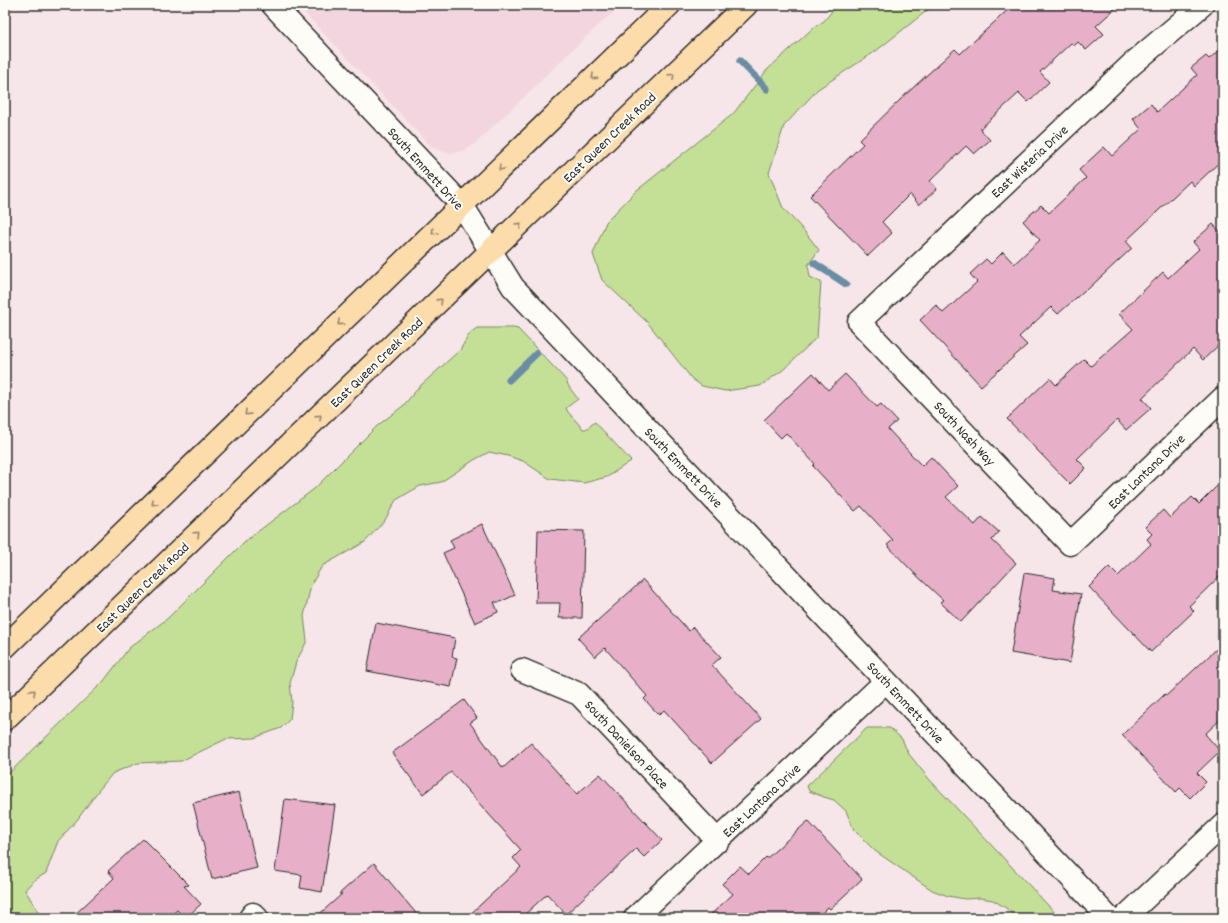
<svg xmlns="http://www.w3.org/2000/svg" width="1228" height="923" font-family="Dekko,sans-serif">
	<rect width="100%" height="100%" fill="#f6e5e9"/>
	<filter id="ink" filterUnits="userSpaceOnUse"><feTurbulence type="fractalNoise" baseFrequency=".025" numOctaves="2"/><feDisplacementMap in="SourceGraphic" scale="8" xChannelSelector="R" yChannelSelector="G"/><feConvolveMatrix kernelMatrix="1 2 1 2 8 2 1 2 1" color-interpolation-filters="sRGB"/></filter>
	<g filter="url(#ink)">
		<!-- built -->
		<path fill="#f2d5df" d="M 297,5 L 622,5 L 596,27 L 475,144 L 463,151 L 447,153 L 432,147 Z"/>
		<!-- green -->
		<path fill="#c4e097" stroke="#788661" d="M 837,5 L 934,5 L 876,51 L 818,89 L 784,126 L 769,173 L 783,208 L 805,232 L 819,250 L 808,265 L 810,277 L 821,282 L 817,337 L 783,370 L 760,386 L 725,391 L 702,386 L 692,379 L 648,323 L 602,280 L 593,254 L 606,222 L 636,191 L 733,114 L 767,70 L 813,28 L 824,21 Z
			M 477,328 L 513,328 L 518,329 L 566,380 L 569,387 L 578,399 L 566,408 L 568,412 L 583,429 L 586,429 L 595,422 L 631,461 L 607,477 L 584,483 L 550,479 L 523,461 L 508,456 L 489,452 L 474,460 L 441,482 L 420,486 L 396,500 L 385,520 L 365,542 L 322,566 L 311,585 L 304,616 L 307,641 L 296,662 L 290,683 L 292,702 L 290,719 L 281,728 L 254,738 L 226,739 L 181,761 L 138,763 L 113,773 L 98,791 L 77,820 L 58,841 L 46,873 L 33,881 L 25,890 L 42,918 L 5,918 L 5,777 L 103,682 L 129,648 L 168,618 L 244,542 L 314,489 L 377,426 L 403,406 L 419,387 L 460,350 L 470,333 Z
			M 867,728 L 890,728 L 902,739 L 908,753 L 929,779 L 1060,918 L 1017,918 L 1006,908 L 993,900 L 980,898 L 965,899 L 948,896 L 932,890 L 875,851 L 854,830 L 846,811 L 834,800 L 824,797 L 809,791 L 807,786 Z"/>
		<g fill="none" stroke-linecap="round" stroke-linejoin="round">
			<!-- stream -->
			<path stroke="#6a8da4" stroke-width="7" d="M 740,61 L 767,89
				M 814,263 L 846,284
				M 509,380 L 537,353"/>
		</g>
		<!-- building -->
		<path fill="#e7b0c8" stroke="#2b2b2b" d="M 1013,5 L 1119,5 L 1096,26 L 1104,34 L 1086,50 L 1078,42 L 1074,46 L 1071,43 L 1040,72 L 1049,82 L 1028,102 L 1019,93 L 980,129 L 990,140 L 974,154 L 966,146 L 930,181 L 937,189 L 919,205 L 910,194 L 882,222 L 892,233 L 868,256 L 810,196 L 863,144 L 859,140 L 902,98 L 955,49 L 960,54 Z
			M 1223,47 L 1223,159 L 1194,186 L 1190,181 L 1126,241 L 1132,248 L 1087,290 L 1086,289 L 1058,314 L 1051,307 L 1019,337 L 1027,345 L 981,386 L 920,320 L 936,305 L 943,313 L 977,282 L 970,274 L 986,259 L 991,264 L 1003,252 L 1014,264 L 1040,240 L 1023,221 L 1041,205 L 1049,213 L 1086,178 L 1079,170 L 1104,147 L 1112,156 L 1141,129 L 1133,119 L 1151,104 L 1157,112 L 1197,75 L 1191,68 L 1206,56 L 1209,59 Z
			M 1213,224 L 1223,235 L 1223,341 L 1203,360 L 1193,349 L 1142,398 L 1151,408 L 1126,430 L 1117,420 L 1077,459 L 1086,468 L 1070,484 L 1007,419 L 1050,378 L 1056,385 L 1084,359 L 1091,366 L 1133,329 L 1119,314 L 1163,272 L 1168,278 L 1199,249 L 1193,242 Z
			M 813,373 L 828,390 L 845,374 L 877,407 L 881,404 L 897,421 L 888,429 L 922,466 L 931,457 L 958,486 L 946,497 L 975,525 L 982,517 L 999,532 L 992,540 L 1016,563 L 961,622 L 940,602 L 943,600 L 913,572 L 887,545 L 893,540 L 861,506 L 855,511 L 813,466 L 815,464 L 786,433 L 781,438 L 764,420 Z
			M 1223,480 L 1223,573 L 1189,606 L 1194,611 L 1151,652 L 1089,587 L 1109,567 L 1118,576 L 1151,544 L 1147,539 L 1152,534 L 1145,527 L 1163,510 L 1170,518 L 1192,497 L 1199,504 Z
			M 482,524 L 515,595 L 500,602 L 494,602 L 498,612 L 475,623 L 443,553 L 454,548 L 450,540 Z
			M 538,530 L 584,531 L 582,618 L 559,618 L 560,603 L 536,603 Z
			M 1024,573 L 1055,578 L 1053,590 L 1081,594 L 1070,663 L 1011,653 Z
			M 643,580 L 689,631 L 693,627 L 721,657 L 712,665 L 761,719 L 712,763 L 664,710 L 659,715 L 644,699 L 647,696 L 605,648 L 595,657 L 578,638 Z
			M 376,623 L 455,638 L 452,657 L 457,658 L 451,687 L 367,671 Z
			M 1223,643 L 1223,717 L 1205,734 L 1220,751 L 1197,773 L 1206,782 L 1190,798 L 1180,788 L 1176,792 L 1122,735 L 1165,694 L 1167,695 Z
			M 464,700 L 477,718 L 470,723 L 503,768 L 531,743 L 577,794 L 600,774 L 662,840 L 644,857 L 636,849 L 566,914 L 547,894 L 521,918 L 466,918 L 521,867 L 513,858 L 521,850 L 451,772 L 423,794 L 392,753 Z
			M 239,792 L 257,868 L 212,879 L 193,803 Z
			M 285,799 L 335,805 L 322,892 L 300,888 L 302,875 L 275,871 Z
			M 808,821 L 862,879 L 830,909 L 828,907 L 817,918 L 707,918 L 733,894 L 722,884 L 740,866 L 749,874 L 766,857 L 767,858 Z
			M 143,839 L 189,885 L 184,886 L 201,904 L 186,918 L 185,918 L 177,910 L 168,918 L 71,918 L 114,878 L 108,871 Z
			M 374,863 L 420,918 L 315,918 L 342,894 L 339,894 Z"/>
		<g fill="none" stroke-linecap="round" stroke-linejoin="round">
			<!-- minor casing -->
			<g stroke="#2b2b2b" stroke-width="25">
				<path id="minor" d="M 273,5 L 462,205 L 513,287 L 886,681 L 1109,918
					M 1202,5 L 1131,65 L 859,322 L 1070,544 L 1223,398
					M 522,670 L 579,694 L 718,841
					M 250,918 L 253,914 L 257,918
					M 635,918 L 886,681
					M 1124,918 L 1223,825"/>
			</g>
			<!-- major casing -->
			<g stroke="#2b2b2b" stroke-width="25">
				<path id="major" d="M 5,647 L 669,5
					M 5,719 L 746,5"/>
			</g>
			<!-- minor -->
			<use href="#minor" stroke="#fdfcf7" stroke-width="22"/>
			<!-- major -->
			<use href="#major" stroke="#fddcac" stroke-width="22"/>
		</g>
		<!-- one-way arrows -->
		<defs><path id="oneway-chevron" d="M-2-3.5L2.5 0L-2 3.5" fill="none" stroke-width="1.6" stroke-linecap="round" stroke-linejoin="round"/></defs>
		<g stroke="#94846c">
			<use href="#oneway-chevron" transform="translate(672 76) rotate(-44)"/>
			<use href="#oneway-chevron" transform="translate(594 77) rotate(136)"/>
			<use href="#oneway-chevron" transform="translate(501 168) rotate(136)"/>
			<use href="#oneway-chevron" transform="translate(519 225) rotate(-44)"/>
			<use href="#oneway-chevron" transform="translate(434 232) rotate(136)"/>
			<use href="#oneway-chevron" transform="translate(440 301) rotate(-44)"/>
			<use href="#oneway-chevron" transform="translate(340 323) rotate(136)"/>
			<use href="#oneway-chevron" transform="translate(247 413) rotate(136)"/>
			<use href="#oneway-chevron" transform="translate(319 417) rotate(-44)"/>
			<use href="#oneway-chevron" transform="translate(154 503) rotate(136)"/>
			<use href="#oneway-chevron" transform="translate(197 534) rotate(-44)"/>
			<use href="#oneway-chevron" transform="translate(33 692) rotate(-44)"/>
		</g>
	</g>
	<g text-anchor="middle" stroke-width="4" stroke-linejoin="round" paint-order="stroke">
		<!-- street labels -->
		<g font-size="14" fill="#2b2b2b" stroke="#fdfcf7">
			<text transform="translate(609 137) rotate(-44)" y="5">East Queen Creek Road</text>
			<text transform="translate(1029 161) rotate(-43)" y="5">East Wisteria Drive</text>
			<text transform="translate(426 168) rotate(48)" y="5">South Emmett Drive</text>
			<text transform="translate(376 362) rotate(-44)" y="5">East Queen Creek Road</text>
			<text transform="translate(965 433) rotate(47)" y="5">South Nash Way</text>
			<text transform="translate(684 467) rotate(46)" y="5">South Emmett Drive</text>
			<text transform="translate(1146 471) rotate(-44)" y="5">East Lantana Drive</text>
			<text transform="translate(142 587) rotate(-44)" y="5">East Queen Creek Road</text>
			<text transform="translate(906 702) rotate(47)" y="5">South Emmett Drive</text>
			<text transform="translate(627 744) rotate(47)" y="5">South Danielson Place</text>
			<text transform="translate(761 800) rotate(-43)" y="5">East Lantana Drive</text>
		</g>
	</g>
	<!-- margin -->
	<rect width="1228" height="923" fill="none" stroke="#fdfcf7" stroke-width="20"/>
	<rect x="10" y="10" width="1208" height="903" fill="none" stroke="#2b2b2b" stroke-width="1.5" filter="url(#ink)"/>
</svg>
